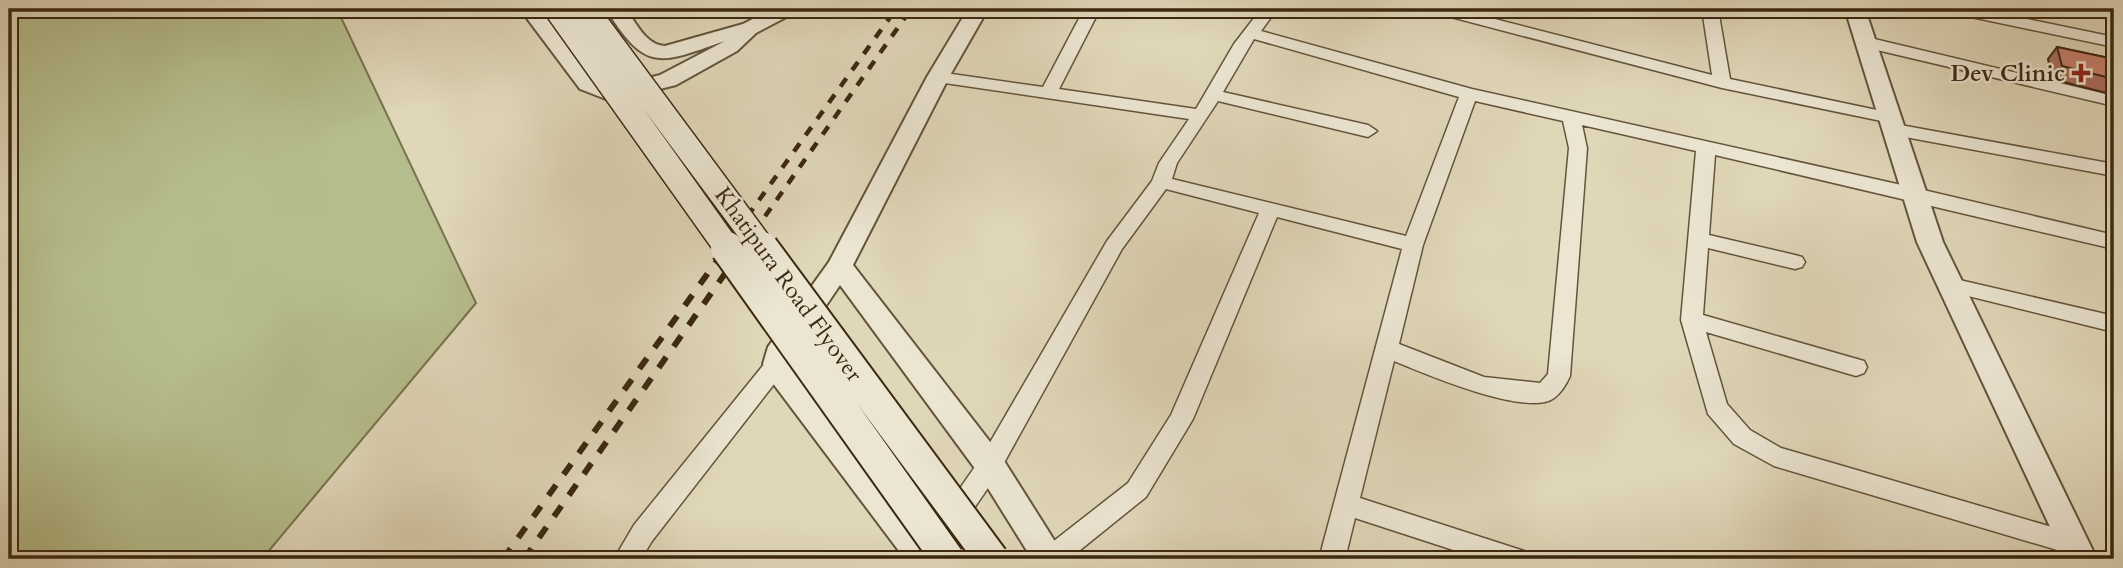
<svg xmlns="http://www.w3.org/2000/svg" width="2123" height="568" font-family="Cardo,serif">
	<rect width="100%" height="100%" fill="#e0d7b9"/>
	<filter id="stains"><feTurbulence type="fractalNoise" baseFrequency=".00286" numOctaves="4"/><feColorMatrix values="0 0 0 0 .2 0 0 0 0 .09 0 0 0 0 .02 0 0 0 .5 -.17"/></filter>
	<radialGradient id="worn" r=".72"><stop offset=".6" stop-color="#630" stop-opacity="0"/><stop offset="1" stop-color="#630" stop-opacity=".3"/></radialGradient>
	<!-- green -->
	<path fill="#b6bd8c" stroke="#78724e" stroke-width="2" d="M 9,9 L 337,9 L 476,303 L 262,559 L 9,559 Z"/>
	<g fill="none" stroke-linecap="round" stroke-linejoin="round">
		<!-- minor casing -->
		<g stroke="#64543a" stroke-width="3">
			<path id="minor" d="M 1084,9 L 1100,9 L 1059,89 L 1196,109 L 1234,44 L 1261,9 L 1277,9 L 1261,31 L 1472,89 L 1915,188 L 2114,235 L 2114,249 L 1715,155 L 1709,235 L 1795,255 L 1802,257 L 1805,262 L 1802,267 L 1795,269 L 1708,248 L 1703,315 L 1864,361 L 1867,367 L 1864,373 L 1856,376 L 1706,332 L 1727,404 L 1750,430 L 1781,448 L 2083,536 L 2087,544 L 2083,552 L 2074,555 L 1774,466 L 1734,444 L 1708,414 L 1681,320 L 1696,151 L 1582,125 L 1587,148 L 1570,376 C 1567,383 1561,393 1554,398 C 1528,418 1423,373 1394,361 L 1360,498 L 1524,551 L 1528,559 L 1481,559 L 1355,518 L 1345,559 L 1319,559 L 1402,249 L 1277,217 L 1193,419 L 1146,497 L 1069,559 L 1037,559 L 1041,551 L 1128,483 L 1171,415 L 1259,213 L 1166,189 L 1122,249 L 999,472 L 939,559 L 911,559 L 981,458 L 1107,241 L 1152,181 L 1159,163 L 1189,119 L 938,82 L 929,77 L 938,72 L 1043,87 ZM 1254,39 L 1459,97 L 1406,236 L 1172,179 L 1177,163 L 1218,101 L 1368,137 L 1377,131 L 1368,125 L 1223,92 ZM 1475,101 L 1563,121 L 1569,148 L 1548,374 L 1540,383 L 1484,377 L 1399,344 L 1423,245 Z
				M 1430,9 L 1456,9 L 1712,75 L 1702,9 L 1718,9 L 1730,79 L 1891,113 L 1900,118 L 1891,123 L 1722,88 L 1432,12 Z
				M 1949,9 L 1979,9 L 2114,37 L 2114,47 L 1957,14 Z
				M 1866,37 L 2114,96 L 2114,106 L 1860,46 L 1858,42 L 1860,38 Z
				M 1895,124 L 2114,164 L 2114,176 L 1889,134 L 1886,130 L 1889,126 Z
				M 1951,278 L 2114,316 L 2114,332 L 1944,290 L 1940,285 L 1944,280 Z
				M 777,356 L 785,358 L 788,364 L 785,370 L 652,541 L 641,559 L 614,559 L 634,525 L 769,358 Z"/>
		</g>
		<!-- tertiary casing -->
		<g stroke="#64543a" stroke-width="4">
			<path id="tertiary" d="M 520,9 L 540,9 L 596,79 L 613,87 L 660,75 L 725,41 C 659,64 646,73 606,9 L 626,9 C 636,23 646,45 665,46 L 743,24 L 772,9 L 797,9 L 794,13 L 756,33 L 737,51 L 676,85 L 611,101 L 580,89 Z
				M 968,9 L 988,9 L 949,77 L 853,265 L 1001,456 L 1066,559 L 1032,559 L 979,474 L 840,285 L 792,356 L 791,364 L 935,549 L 940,559 L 905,559 L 772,382 L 763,364 L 768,347 L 829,262 L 927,77 Z
				M 1845,9 L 1865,9 L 1943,242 L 2097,559 L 2065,559 L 1917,242 Z"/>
		</g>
		<!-- minor -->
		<use href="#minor" fill="#ebe5d2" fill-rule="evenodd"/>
		<!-- tertiary -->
		<use href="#tertiary" fill="#ebe5d2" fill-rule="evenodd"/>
		<!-- rail-far1 -->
		<path stroke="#3b2810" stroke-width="4.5" stroke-dasharray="10 10" stroke-linecap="butt" d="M 724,249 L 896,9
			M 742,249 L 911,9"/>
		<!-- rail -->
		<path stroke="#3b2810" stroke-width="6" stroke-dasharray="13 13" stroke-linecap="butt" d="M 503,559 L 726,248
			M 524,559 L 743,248"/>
		<!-- secondary-bridge-far1 casing -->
		<g stroke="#3b2810" stroke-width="28" stroke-linecap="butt">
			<path id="secondary-bridge-far1" d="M 557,9 L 728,249
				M 585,9 L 763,249"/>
		</g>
		<!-- secondary-bridge casing -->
		<g stroke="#3b2810" stroke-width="36" stroke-linecap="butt">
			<path id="secondary-bridge" d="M 727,248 L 948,559
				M 762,248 L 992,559"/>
		</g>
		<!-- secondary-bridge-far1 -->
		<use href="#secondary-bridge-far1" stroke="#ebe5d2" stroke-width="25"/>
		<!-- secondary-bridge -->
		<use href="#secondary-bridge" stroke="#ebe5d2" stroke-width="32"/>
	</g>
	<!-- wall -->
	<path fill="#ab6e5d" stroke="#3b2810" stroke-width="2" d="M 2057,47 L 2114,59 L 2114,95 L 2052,79 L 2048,59 Z"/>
	<!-- building -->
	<path fill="#c7806c" stroke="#3b2810" stroke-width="2" d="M 2057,47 L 2114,59 L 2114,79 L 2062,66 Z"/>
	<!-- markers -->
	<path fill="#8f2418" stroke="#ebe5d2" stroke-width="2.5" d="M2077.5 62.5h7v7h7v7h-7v7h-7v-7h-7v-7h7z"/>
	<g text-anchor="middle" stroke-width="5" stroke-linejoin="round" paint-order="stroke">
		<!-- poi labels -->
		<g font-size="23" font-weight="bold" fill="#3b2810" stroke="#ebe5d2" text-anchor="end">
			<text x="2065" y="81">Dev Clinic</text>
		</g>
		<!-- street labels -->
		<g font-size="23" fill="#3b2810" stroke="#ebe5d2">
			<text transform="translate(789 284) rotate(54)" y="8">Khatipura Road Flyover</text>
		</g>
	</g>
	<!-- margin -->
	<rect width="2123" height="568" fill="none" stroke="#e0d7b9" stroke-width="35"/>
	<rect x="10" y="10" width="2102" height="547" fill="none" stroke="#3b2810" stroke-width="3.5"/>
	<rect x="18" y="18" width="2088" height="533" fill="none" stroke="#3b2810" stroke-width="2"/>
	<rect width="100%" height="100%" filter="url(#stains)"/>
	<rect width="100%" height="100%" fill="url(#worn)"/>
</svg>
